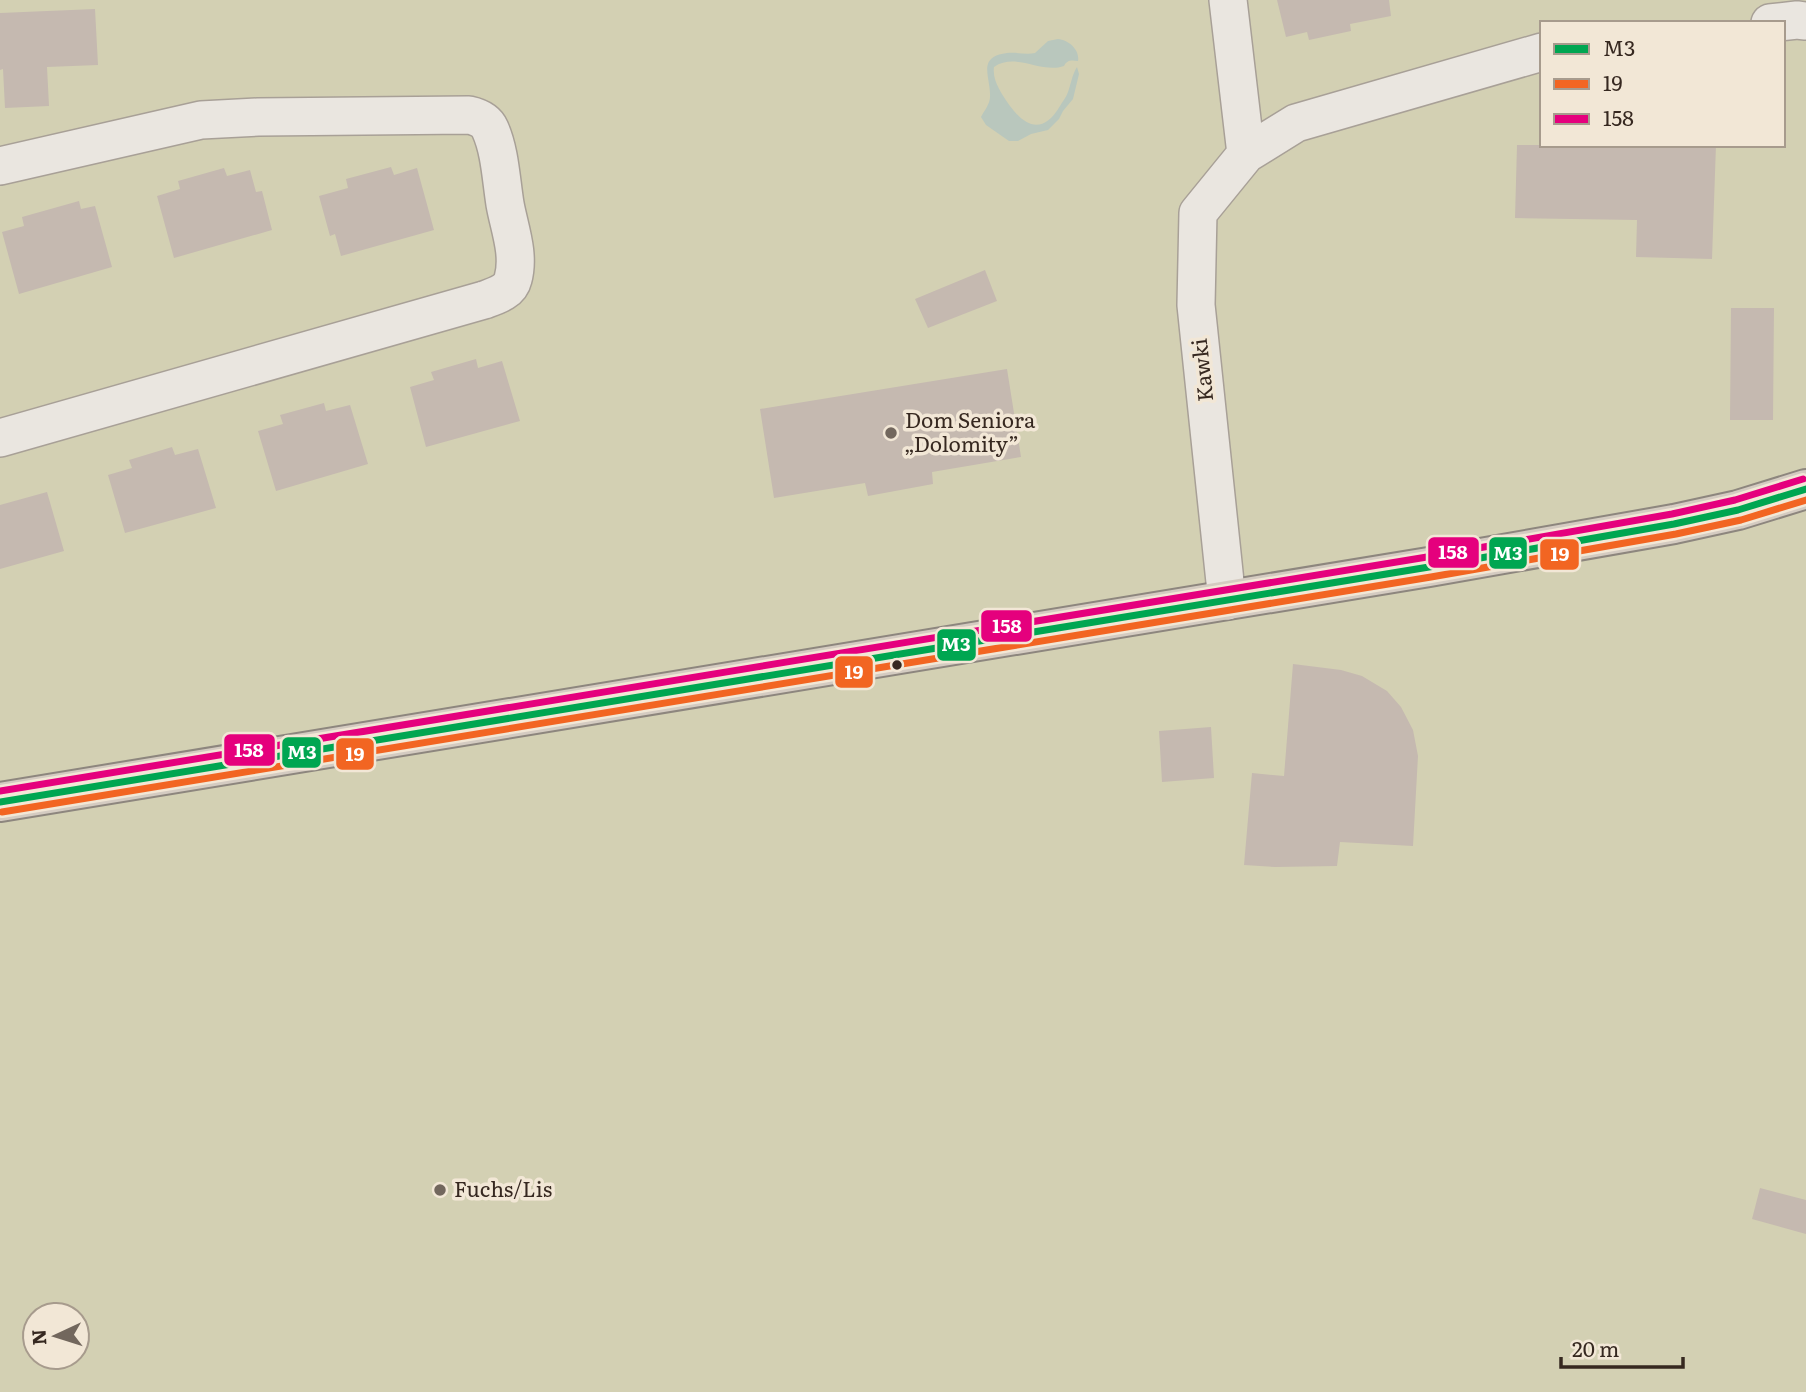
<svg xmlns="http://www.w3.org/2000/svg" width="1806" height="1392" font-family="Literata,serif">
	<rect width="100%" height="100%" fill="#e2dbcf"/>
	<!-- green -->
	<path fill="#d3d0b3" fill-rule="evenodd" d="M 0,0 L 1806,0 L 1806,1392 L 0,1392 ZM 1542,23 L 1783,23 L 1783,145 L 1542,145 ZM 35,1315 L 77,1315 L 77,1357 L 35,1357 Z"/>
	<!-- water -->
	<path fill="#b9c7bd" d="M 1058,39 C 1069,40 1080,50 1078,61 C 1071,60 1067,60 1064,66 C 1041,74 1016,52 994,67 C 992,81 1002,94 1010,106 C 1027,129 1044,133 1060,106 C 1062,102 1066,98 1068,92 C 1071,84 1072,75 1077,67 L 1079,74 L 1073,99 L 1063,111 L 1059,119 L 1048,130 L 1031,134 L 1018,141 L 1009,141 L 986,125 L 981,117 C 984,111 990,104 990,97 C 991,77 976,57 1007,53 C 1017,52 1026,55 1035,53 L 1048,41 Z"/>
	<!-- building -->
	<path fill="#c5b9b0" d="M 1277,0 L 1389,0 L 1391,16 L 1350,24 L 1351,31 L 1309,40 L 1307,32 L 1286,37 Z
		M 95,9 L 98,65 L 47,67 L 49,106 L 5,108 L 3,69 L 0,70 L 0,13 Z
		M 1517,145 L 1716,145 L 1712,259 L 1636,257 L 1637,220 L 1515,218 Z
		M 391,167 L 394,175 L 417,168 L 434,230 L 341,256 L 335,234 L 330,236 L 319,196 L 348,188 L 346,179 Z
		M 224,168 L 227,176 L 250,170 L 256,192 L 262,191 L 272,230 L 174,258 L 157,196 L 180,189 L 178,181 Z
		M 79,201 L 81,209 L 95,206 L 112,267 L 19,294 L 2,232 L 24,226 L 22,217 Z
		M 985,270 L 997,301 L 928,328 L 915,299 Z
		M 1731,308 L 1774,308 L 1773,420 L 1730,420 Z
		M 476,359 L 478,368 L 502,361 L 520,421 L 426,447 L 410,387 L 434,380 L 431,372 Z
		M 1007,369 L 1021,457 L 932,472 L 933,484 L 868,496 L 865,483 L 774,498 L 760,409 Z
		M 324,403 L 326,411 L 350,405 L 368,464 L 276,491 L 258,431 L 283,424 L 280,415 Z
		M 172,447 L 175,455 L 198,449 L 216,508 L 125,533 L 108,475 L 132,468 L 129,460 Z
		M 47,492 L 64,551 L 0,569 L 0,505 Z
		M 1293,664 L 1341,670 L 1362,676 L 1387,691 L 1401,707 L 1413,730 L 1418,756 L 1413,846 L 1340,842 L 1337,866 L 1275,867 L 1244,865 L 1252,773 L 1284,776 Z
		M 1211,727 L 1214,778 L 1162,782 L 1159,731 Z
		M 1760,1188 L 1806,1200 L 1806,1234 L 1752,1219 Z"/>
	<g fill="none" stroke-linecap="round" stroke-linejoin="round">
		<!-- street casing -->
		<g stroke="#a8a097" stroke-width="40">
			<path id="street" d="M 1228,0 L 1246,154
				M 1770,23 L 1797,20 L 1806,21
				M 0,166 L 201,120 L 258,117 L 469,115 C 478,117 486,120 490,129 C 500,151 501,179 505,204 C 509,227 520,254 513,279 C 510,292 495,296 484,300 L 0,438
				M 1227,601 L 1196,305 L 1198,213 L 1246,154 L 1296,123 L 1542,52"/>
		</g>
		<!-- highway casing -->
		<g stroke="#8d867e" stroke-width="42">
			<path id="highway" d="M 0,802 L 1429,567 L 1674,524 L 1738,510 L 1806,489"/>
		</g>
		<!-- street -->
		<use href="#street" stroke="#eae6e0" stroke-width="37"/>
		<!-- highway -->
		<use href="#highway" stroke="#d4cbc1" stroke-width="38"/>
		<!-- bus-1 casing -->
		<g stroke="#f2e7d6" stroke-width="12">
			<path id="bus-1" d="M 0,802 L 1429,567 L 1674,524 L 1738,510 L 1806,489"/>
		</g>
		<!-- bus-2 casing -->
		<g stroke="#f2e7d6" stroke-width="12">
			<path id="bus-2" d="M 2,812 L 1431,577 L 1676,534 L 1741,520 L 1806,500"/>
		</g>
		<!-- bus-3 casing -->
		<g stroke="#f2e7d6" stroke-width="12">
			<path id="bus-3" d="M 0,791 L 1427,557 L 1672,514 L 1735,500 L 1803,479"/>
		</g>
		<!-- bus-1 -->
		<use href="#bus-1" stroke="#00a651" stroke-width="7"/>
		<!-- bus-2 -->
		<use href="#bus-2" stroke="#f26522" stroke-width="7"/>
		<!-- bus-3 -->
		<use href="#bus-3" stroke="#e5007d" stroke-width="7"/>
	</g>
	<!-- markers -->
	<g fill="#72675d" stroke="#f2e7d6" stroke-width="2.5">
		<circle cx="891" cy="433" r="7"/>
		<circle cx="440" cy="1190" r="7"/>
	</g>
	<circle fill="#362820" stroke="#f2e7d6" stroke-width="2.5" cx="897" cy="665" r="6"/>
	<g text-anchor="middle" stroke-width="7" stroke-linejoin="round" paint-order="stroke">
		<!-- street labels -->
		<g font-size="21" fill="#362820" stroke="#f2e7d6">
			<text transform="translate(1203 370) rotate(-96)" y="7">Kawki</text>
		</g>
		<!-- poi labels -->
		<g font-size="21" fill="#362820" stroke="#f2e7d6" text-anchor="start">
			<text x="905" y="428">Dom Seniora<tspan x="905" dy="24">„Dolomity”</tspan></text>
			<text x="454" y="1197">Fuchs/Lis</text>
		</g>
	</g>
	<g stroke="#f2e7d6" stroke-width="2.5">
		<rect x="1427" y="536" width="53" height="33" rx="7" fill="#e5007d"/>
		<rect x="1488" y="536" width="40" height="34" rx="7" fill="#00a651"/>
		<rect x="1539" y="538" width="41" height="33" rx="7" fill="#f26522"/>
		<rect x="980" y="609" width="53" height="34" rx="7" fill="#e5007d"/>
		<rect x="936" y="628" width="41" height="34" rx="7" fill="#00a651"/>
		<rect x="834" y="655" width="40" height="34" rx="7" fill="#f26522"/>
		<rect x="223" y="733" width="53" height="34" rx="7" fill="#e5007d"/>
		<rect x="281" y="736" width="41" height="33" rx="7" fill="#00a651"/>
		<rect x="335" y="737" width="40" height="34" rx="7" fill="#f26522"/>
	</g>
	<g font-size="19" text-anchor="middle" font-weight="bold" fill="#fff">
		<text x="1453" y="559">158</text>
		<text x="1508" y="560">M3</text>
		<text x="1560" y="561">19</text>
		<text x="1007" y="633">158</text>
		<text x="956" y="651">M3</text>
		<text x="854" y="679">19</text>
		<text x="249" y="757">158</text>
		<text x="302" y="759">M3</text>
		<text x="355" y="761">19</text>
	</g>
	<!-- legend -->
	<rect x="1540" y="21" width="245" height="126" fill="#f2e7d6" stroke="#a79b8d" stroke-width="2"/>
	<rect x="1554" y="44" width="35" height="10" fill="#00a651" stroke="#a79b8d" stroke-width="2"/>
	<text x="1603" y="56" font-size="21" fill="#362820">M3</text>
	<rect x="1554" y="79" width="35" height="10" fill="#f26522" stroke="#a79b8d" stroke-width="2"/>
	<text x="1603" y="91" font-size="21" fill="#362820">19</text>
	<rect x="1554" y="114" width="35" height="10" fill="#e5007d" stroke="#a79b8d" stroke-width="2"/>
	<text x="1603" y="126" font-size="21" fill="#362820">158</text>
	<!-- north arrow -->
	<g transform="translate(56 1336) rotate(266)"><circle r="33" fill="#f2e7d6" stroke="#a79b8d" stroke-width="2"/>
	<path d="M0-5L12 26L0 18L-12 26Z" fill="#72675d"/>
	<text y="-10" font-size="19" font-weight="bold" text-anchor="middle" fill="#362820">N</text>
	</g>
	<!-- scale -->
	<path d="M1561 1357v10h122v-10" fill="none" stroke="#362820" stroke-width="3.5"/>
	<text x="1572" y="1357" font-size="21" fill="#362820" stroke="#f2e7d6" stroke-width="5" paint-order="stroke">20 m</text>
</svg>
